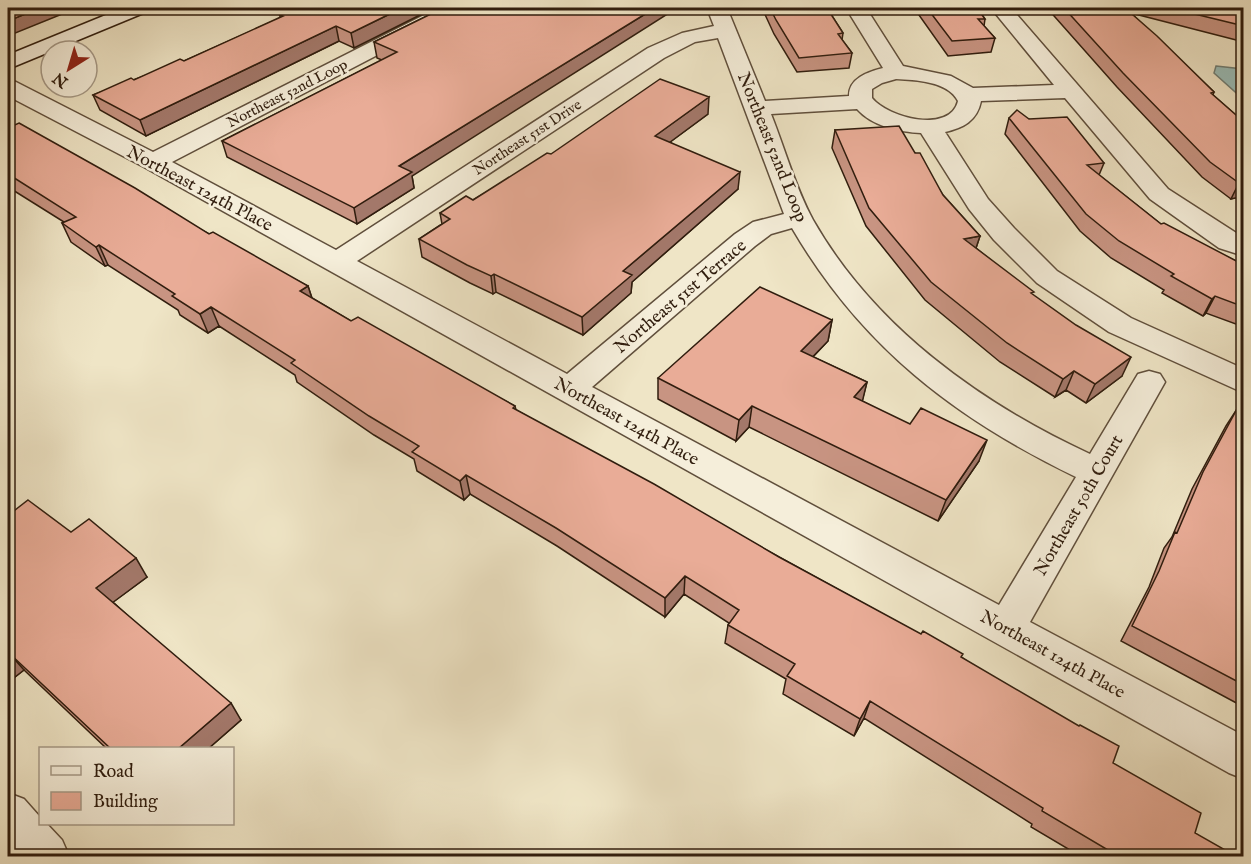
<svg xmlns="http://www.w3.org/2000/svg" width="1251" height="864" font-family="'IM FELL English',serif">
	<rect width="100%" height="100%" fill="#efe5c6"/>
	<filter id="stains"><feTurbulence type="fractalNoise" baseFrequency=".00333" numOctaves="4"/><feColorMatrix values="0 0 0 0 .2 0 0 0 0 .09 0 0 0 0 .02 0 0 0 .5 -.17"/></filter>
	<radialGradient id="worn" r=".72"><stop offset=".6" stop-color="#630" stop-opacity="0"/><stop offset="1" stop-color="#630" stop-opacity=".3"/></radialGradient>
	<!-- water -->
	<path fill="#9abeb9" stroke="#707e75" stroke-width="1.5" d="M 1216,66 L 1243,69 L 1243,99 L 1214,73 Z"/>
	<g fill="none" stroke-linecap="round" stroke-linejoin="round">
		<!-- street casing -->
		<g stroke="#604f3c" stroke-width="3">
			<path id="street" d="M 438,8 L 463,8 L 460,12 L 172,162 L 336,250 L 648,48 L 682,33 L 714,26 L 707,8 L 727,8 L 765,101 L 849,96 C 849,78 868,72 883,68 L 846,8 L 866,8 L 903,66 L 951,76 L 973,88 L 1054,85 L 991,8 L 1011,8 L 1168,189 L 1244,238 L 1244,256 L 1219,248 L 1150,199 L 1065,98 L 981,101 C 977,121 963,128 945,132 L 988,199 L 1014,228 L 1057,271 L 1131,318 L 1244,369 L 1244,393 L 1109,332 L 1037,283 L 994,240 L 969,209 L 921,133 C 899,132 872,126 857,109 L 771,114 C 785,149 795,187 813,220 C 874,327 980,403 1090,454 L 1138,374 L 1149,371 L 1160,374 L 1165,382 L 1030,622 L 1244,736 L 1244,779 L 1229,773 L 144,167 L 8,96 L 8,80 L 16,82 L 153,152 ZM 718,38 L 784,214 L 753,222 L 735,234 L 567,374 L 357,261 L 664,58 L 695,42 ZM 896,79 C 915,80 948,81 958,101 C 950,134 888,118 872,98 L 872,89 L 882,83 ZM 792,228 C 861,346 954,418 1076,477 L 999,605 L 592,387 L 755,246 L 771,234 Z
				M 8,793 L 24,799 L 40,817 L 40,824 L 47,824 L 62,840 L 69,856 L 16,856 L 8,848 Z"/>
		</g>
		<!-- secondary casing -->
		<g stroke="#301d0e" stroke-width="3">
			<path id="secondary" d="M 123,8 L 149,8 L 146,12 L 8,69 L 8,55 Z"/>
		</g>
		<!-- street -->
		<use href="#street" fill="#f5eeda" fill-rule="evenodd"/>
		<!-- secondary -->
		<use href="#secondary" fill="#f5eeda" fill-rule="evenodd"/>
	</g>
	<!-- wall -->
	<path fill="#c89482" stroke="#301d0e" stroke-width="1.5" d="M 434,8 L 354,48 L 339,41 L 146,136 L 100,110 L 93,95 L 184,61 L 280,18 L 280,15 Z
		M 443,8 L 412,176 L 414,188 L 357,224 L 227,157 L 222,141 L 382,60 L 377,58 L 374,42 Z
		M 762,8 L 827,8 L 843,33 L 842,40 L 852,53 L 849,68 L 797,72 L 774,34 Z
		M 914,8 L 977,8 L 985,19 L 984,26 L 995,38 L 991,52 L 948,56 Z
		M 1047,8 L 1244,8 L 1244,42 L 1131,13 L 1214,92 L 1213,95 L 1244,122 L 1244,196 L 1231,199 L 1202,177 L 1117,87 Z
		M 708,114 L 670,142 L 738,189 L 632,282 L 631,293 L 583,335 L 496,292 L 493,294 L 470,283 L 422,257 L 419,239 L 442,224 L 440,213 L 473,200 L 551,154 Z
		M 1009,118 L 1029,119 L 1104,163 L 1099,175 L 1161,224 L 1244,265 L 1244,327 L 1206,313 L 1203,316 L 1162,293 L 1164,290 L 1111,258 L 1080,231 L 1005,134 Z
		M 8,128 L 308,286 L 312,298 L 351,321 L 515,406 L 516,410 L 779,557 L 961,657 L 1113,763 L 1195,833 L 1225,856 L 1080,856 L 1031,827 L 1032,824 L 864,718 L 854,736 L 783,694 L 786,679 L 725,643 L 728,625 L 729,623 L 684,594 L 665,617 L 557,546 L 470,494 L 464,500 L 417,471 L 414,459 L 374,435 L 297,382 L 295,375 L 219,326 L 208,333 L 180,315 L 178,310 L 108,265 L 105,266 L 71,242 L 62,223 L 64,222 L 8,187 Z
		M 835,130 L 915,153 L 943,195 L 980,236 L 976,248 L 1033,295 L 1122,376 L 1086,403 L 1066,390 L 1055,397 L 1000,362 L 925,300 L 866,226 L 832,148 Z
		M 832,320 L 828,341 L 813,357 L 867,382 L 862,401 L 979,461 L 938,521 L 749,427 L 736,441 L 658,399 L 658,378 Z
		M 1237,409 L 1244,412 L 1244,704 L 1242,706 L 1121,641 L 1149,587 L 1164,548 L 1172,537 L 1192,489 L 1226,426 Z
		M 8,505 L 15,510 L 71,532 L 147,577 L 113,602 L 241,720 L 209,748 L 106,748 L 24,670 L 15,677 L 8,670 Z"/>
	<!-- shaded-wall -->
	<path fill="#a3786a" stroke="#301d0e" stroke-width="1.5" d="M 40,8 L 77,8 L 8,36 L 8,21 Z
		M 402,8 L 434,8 L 354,48 L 351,33 Z
		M 655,8 L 677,8 L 412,176 L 414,188 L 357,224 L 354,208 L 399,166 Z
		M 336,26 L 339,41 L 146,136 L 140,120 Z
		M 709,97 L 708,114 L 654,154 L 655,136 Z
		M 740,172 L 738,189 L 632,282 L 631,293 L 583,335 L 582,317 L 623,271 Z
		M 1244,182 L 1244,196 L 1231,199 L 1239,183 Z
		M 980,236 L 974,254 L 964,239 Z
		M 99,245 L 108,265 L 105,266 L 96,247 Z
		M 494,274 L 496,292 L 493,294 L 491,276 Z
		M 308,286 L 314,305 L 300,291 Z
		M 1215,296 L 1206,313 L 1203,316 L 1212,299 Z
		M 211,307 L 219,326 L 208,333 L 200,314 Z
		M 832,320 L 828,341 L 797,373 L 801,351 Z
		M 1131,357 L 1122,376 L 1086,403 L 1095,384 Z
		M 1074,371 L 1066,390 L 1055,397 L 1063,379 Z
		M 867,382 L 862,403 L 854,397 Z
		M 752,406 L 749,427 L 736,441 L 739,420 Z
		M 987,440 L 979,461 L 938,521 L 946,500 Z
		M 466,475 L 470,494 L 464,500 L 460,481 Z
		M 136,558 L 147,577 L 108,606 L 96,588 Z
		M 685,576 L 684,594 L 665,617 L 665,598 Z
		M 9,653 L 24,670 L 15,677 L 8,669 L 8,654 Z
		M 870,701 L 864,718 L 854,736 L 860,719 Z
		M 231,703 L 241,720 L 209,748 L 179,748 Z"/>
	<!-- building -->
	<path fill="#e9ac97" stroke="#301d0e" stroke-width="1.5" d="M 8,8 L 40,8 L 8,21 Z
		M 296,8 L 402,8 L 351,33 L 336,26 L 140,120 L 93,95 L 131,78 L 134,80 L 180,59 L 184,61 L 283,16 L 280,15 Z
		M 443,8 L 655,8 L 399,166 L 412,172 L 354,208 L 222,141 L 397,52 L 374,42 Z
		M 770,8 L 827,8 L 843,33 L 838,34 L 852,53 L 799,58 L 776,20 Z
		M 927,8 L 977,8 L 985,19 L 978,19 L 995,38 L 952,41 Z
		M 1064,8 L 1125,8 L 1157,36 L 1214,92 L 1211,93 L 1244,122 L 1244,182 L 1239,183 L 1210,162 L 1123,73 Z
		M 1170,8 L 1244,8 L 1244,26 Z
		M 660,79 L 709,97 L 655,136 L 740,172 L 623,271 L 632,275 L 582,317 L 494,274 L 491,276 L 467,265 L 419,239 L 450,219 L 440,213 L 466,196 L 473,200 L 547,153 L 551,154 Z
		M 1017,110 L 1029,119 L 1067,117 L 1104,163 L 1087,165 L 1161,224 L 1164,223 L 1244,265 L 1244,307 L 1215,296 L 1212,299 L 1171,276 L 1174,274 L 1119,241 L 1086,214 L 1009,118 Z
		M 19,123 L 135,188 L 209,234 L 213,232 L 308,286 L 300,291 L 351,321 L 358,317 L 515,406 L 513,408 L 654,484 L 779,557 L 921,634 L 923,631 L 963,654 L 961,657 L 1079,726 L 1080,725 L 1119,746 L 1113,763 L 1201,813 L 1195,833 L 1227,851 L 1225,856 L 1118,856 L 1042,811 L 1043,808 L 870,701 L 860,719 L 787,676 L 795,664 L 728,625 L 739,610 L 685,576 L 665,598 L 556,528 L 466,475 L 460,481 L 412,452 L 419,446 L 369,416 L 291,363 L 295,360 L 211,307 L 200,314 L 172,296 L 175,294 L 99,245 L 96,247 L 62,223 L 76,217 L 8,174 L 8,128 Z
		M 899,126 L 915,153 L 920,153 L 943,195 L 980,236 L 964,239 L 1034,292 L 1031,293 L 1076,325 L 1131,357 L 1095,384 L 1074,371 L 1063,379 L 1007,343 L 931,282 L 869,208 L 835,130 Z
		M 760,287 L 832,320 L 801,351 L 867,382 L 854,397 L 910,424 L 921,408 L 987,440 L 946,500 L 752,406 L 739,420 L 658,378 Z
		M 1237,409 L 1244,412 L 1244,685 L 1132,626 L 1159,571 L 1175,532 L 1177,533 L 1203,472 Z
		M 28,500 L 71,532 L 89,519 L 136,558 L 96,588 L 231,703 L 179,748 L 110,748 L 9,653 L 8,654 L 8,505 L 15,510 Z"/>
	<g text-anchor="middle" stroke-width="5" stroke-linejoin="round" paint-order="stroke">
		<!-- far-street labels -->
		<g font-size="15" fill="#301d0e" stroke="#f5eeda">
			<text transform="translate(287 93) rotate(-27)" y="5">Northeast 52nd Loop</text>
			<text transform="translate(527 137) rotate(-33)" y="5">Northeast 51st Drive</text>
		</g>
		<!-- street labels -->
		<g font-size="18" fill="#301d0e" stroke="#f5eeda">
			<text transform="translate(773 147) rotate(68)" y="6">Northeast 52nd Loop</text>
			<text transform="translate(200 188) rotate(28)" y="6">Northeast 124th Place</text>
			<text transform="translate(680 296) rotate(-40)" y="6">Northeast 51st Terrace</text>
			<text transform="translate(627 421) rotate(29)" y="6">Northeast 124th Place</text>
			<text transform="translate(1078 505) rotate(-60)" y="6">Northeast 50th Court</text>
			<text transform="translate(1053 654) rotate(29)" y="6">Northeast 124th Place</text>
		</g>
	</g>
	<!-- margin -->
	<rect width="1251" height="864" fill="none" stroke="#efe5c6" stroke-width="30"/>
	<rect x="9" y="9" width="1233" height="846" fill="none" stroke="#301d0e" stroke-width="3"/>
	<rect x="15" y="15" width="1221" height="834" fill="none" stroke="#301d0e" stroke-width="1.5"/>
	<!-- legend -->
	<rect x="39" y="747" width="195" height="78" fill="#f5eeda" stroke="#a69a88" stroke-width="1.5"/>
	<rect x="51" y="766" width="30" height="9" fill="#f5eeda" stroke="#a69a88" stroke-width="1.5"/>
	<text x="93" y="777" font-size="18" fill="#301d0e">Road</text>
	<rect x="51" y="792" width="30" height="18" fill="#e9ac97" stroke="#a69a88" stroke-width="1.5"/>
	<text x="93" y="807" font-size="18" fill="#301d0e">Building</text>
	<!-- north arrow -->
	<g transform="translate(69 69) rotate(217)"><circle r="28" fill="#f5eeda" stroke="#a69a88" stroke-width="1.5"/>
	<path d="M0-4.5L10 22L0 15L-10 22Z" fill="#8f2418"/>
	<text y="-9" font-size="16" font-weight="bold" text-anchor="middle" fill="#301d0e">N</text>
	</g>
	<rect width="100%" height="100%" filter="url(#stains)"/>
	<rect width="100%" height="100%" fill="url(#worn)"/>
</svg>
